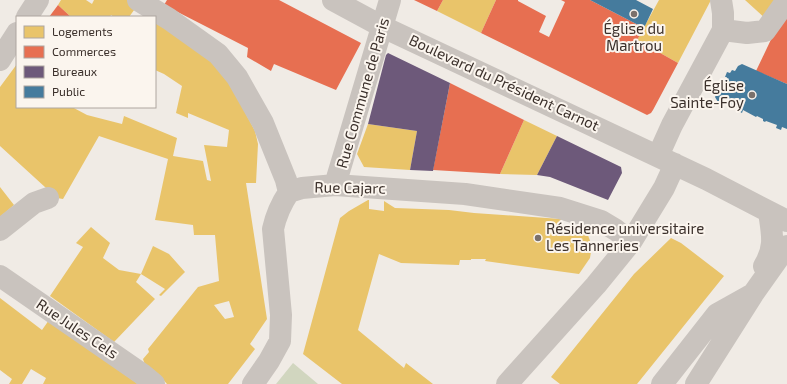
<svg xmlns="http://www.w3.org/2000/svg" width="787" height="384" font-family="'Exo 2',sans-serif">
	<rect width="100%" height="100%" fill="#f0ebe5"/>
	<!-- green -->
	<path fill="#d1d6bf" d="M 293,363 L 318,384 L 276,384 Z"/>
	<!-- homes -->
	<path fill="#e9c46a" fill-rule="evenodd" d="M 61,0 L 86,0 L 92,4 L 94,0 L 127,0 L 137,6 L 129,17 L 114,17 L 111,15 L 110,17 L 71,17 L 58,5 Z
		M 443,0 L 496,0 L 481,33 L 437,11 Z
		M 659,0 L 711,0 L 678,63 L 637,40 Z
		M 745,0 L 779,0 L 766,19 Z
		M 155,17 L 220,65 L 255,131 L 258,144 L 256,183 L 246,183 L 267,319 L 250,344 L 255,349 L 228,384 L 167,384 L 158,374 L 145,365 L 143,359 L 149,352 L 148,349 L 198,287 L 219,281 L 215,235 L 194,235 L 193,225 L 155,220 L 168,159 L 99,136 L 63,199 L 57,198 L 0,146 L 0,87 L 17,64 L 17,107 L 72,107 L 87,115 L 122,124 L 124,116 L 177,138 L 173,156 L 203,161 L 207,180 L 211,181 L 204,145 L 227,147 L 229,130 L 188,113 L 188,118 L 176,113 L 182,86 L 164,74 L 155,70 ZM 229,301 L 234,317 L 225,319 L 214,305 Z
		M 524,120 L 557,136 L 537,175 L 500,174 Z
		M 368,124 L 417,131 L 410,170 L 364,167 L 357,154 Z
		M 0,187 L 14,205 L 0,217 Z
		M 368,200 L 369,200 L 369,209 L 384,211 L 384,201 L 395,208 L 449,210 L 474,213 L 561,219 L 560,225 L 586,230 L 592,246 L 590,258 L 579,274 L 485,261 L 486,259 L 471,259 L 471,260 L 460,260 L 459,265 L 401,263 L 379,254 L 358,330 L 404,368 L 406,363 L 433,384 L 342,384 L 303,354 L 340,218 L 349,211 Z
		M 91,227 L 110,243 L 103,258 L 119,270 L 141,274 L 136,282 L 155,299 L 114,342 L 50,296 L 83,247 L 76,243 Z
		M 671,238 L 681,243 L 724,276 L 637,384 L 560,384 L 551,377 L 634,274 Z
		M 153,246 L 169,254 L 185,272 L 161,296 L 159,295 L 165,289 L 141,274 Z
		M 0,298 L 42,330 L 49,320 L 138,384 L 43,384 L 46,378 L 31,369 L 22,384 L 9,384 L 12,379 L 0,370 Z"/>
	<!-- shops -->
	<path fill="#e76f51" d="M 167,0 L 279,0 L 361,43 L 336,90 L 274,64 L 271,71 L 247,57 L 248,48 L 164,5 Z
		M 414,0 L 443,0 L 437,11 Z
		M 496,0 L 518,0 L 518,1 L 546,16 L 539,32 L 549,37 L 565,2 L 561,0 L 590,0 L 644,28 L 637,40 L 678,63 L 653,110 L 651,113 L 647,115 L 481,33 Z
		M 58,5 L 71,17 L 49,17 Z
		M 787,16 L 787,84 L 756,71 L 776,29 Z
		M 450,83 L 524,120 L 500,174 L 433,170 Z"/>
	<!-- offices -->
	<path fill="#6d597a" d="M 388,53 L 450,83 L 433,171 L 410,170 L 417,131 L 368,124 L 386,55 Z
		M 557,136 L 621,167 L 622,173 L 608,200 L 550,177 L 537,175 Z"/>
	<!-- public -->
	<path fill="#457b9d" d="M 590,0 L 636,0 L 653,9 L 644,28 Z
		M 742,64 L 787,84 L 787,129 L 782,127 L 781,130 L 776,128 L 777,125 L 766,121 L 765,122 L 763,121 L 763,119 L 757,116 L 756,117 L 743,110 L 742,113 L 737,110 L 739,108 L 723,101 L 718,102 L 715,97 L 717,93 L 719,93 L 727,77 L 725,77 L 727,72 L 730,73 L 732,70 L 735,71 L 738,66 Z"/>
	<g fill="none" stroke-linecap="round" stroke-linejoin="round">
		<!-- minor -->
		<path stroke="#c9c3be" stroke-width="22" d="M 138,0 L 169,19 L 218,54 L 237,77 L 263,123 L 286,180 L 289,192
			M 333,0 L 383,27 L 706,179 L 787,221
			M 27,17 L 38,0
			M 723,30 L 747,33 L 765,31 L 787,0
			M 0,60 L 17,33
			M 658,156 L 672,125 L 723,30 L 723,13 L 721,0
			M 335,185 L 390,0
			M 289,192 L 302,188 L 335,185 L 465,194 L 560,208 L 601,221 L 616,230 L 631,242
			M 0,230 L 34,203 L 48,198
			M 764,266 C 776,247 772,234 769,212
			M 0,276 L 142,374 L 154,384
			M 253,384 L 269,361 L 280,341 L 281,315 L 273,229 C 276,215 281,204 289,192
			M 507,384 L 596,285 L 631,242 L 664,188 L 675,164
			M 662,384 L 717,314 L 751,295
			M 696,384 L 753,294 L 787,246"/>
	</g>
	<!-- markers -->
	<g fill="#7a716c" stroke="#fbf5ee" stroke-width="1.5">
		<circle cx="634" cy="14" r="4"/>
		<circle cx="752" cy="95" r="4"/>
		<circle cx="538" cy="238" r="4"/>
	</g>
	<g text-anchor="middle" stroke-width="4" stroke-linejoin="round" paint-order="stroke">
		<!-- poi labels -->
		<g font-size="15" fill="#3b302b" stroke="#fbf5ee">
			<text x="634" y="34">Église du<tspan x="634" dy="17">Martrou</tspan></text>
			<text x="744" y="91" text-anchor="end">Église<tspan x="744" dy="17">Sainte-Foy</tspan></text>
			<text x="546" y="234" text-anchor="start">Résidence universitaire<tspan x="546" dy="17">Les Tanneries</tspan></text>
		</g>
		<!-- street labels -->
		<g font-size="15" fill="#3b302b" stroke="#fbf5ee">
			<text transform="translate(504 83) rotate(25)" y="5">Boulevard du Président Carnot</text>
			<text transform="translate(363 93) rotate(-74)" y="5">Rue Commune de Paris</text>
			<text transform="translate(350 188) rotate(1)" y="5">Rue Cajarc</text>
			<text transform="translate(77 329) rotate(34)" y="5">Rue Jules Cels</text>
		</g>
	</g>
	<!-- legend -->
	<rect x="16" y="16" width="140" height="92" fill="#fbf5ee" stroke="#aea6a0"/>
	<rect x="24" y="26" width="20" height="12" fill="#e9c46a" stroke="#aea6a0"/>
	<text x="52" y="36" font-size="12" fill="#3b302b">Logements</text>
	<rect x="24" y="46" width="20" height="12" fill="#e76f51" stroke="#aea6a0"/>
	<text x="52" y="56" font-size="12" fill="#3b302b">Commerces</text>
	<rect x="24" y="66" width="20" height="12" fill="#6d597a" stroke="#aea6a0"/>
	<text x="52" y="76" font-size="12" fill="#3b302b">Bureaux</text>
	<rect x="24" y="86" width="20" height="12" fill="#457b9d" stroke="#aea6a0"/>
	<text x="52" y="96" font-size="12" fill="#3b302b">Public</text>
</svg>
